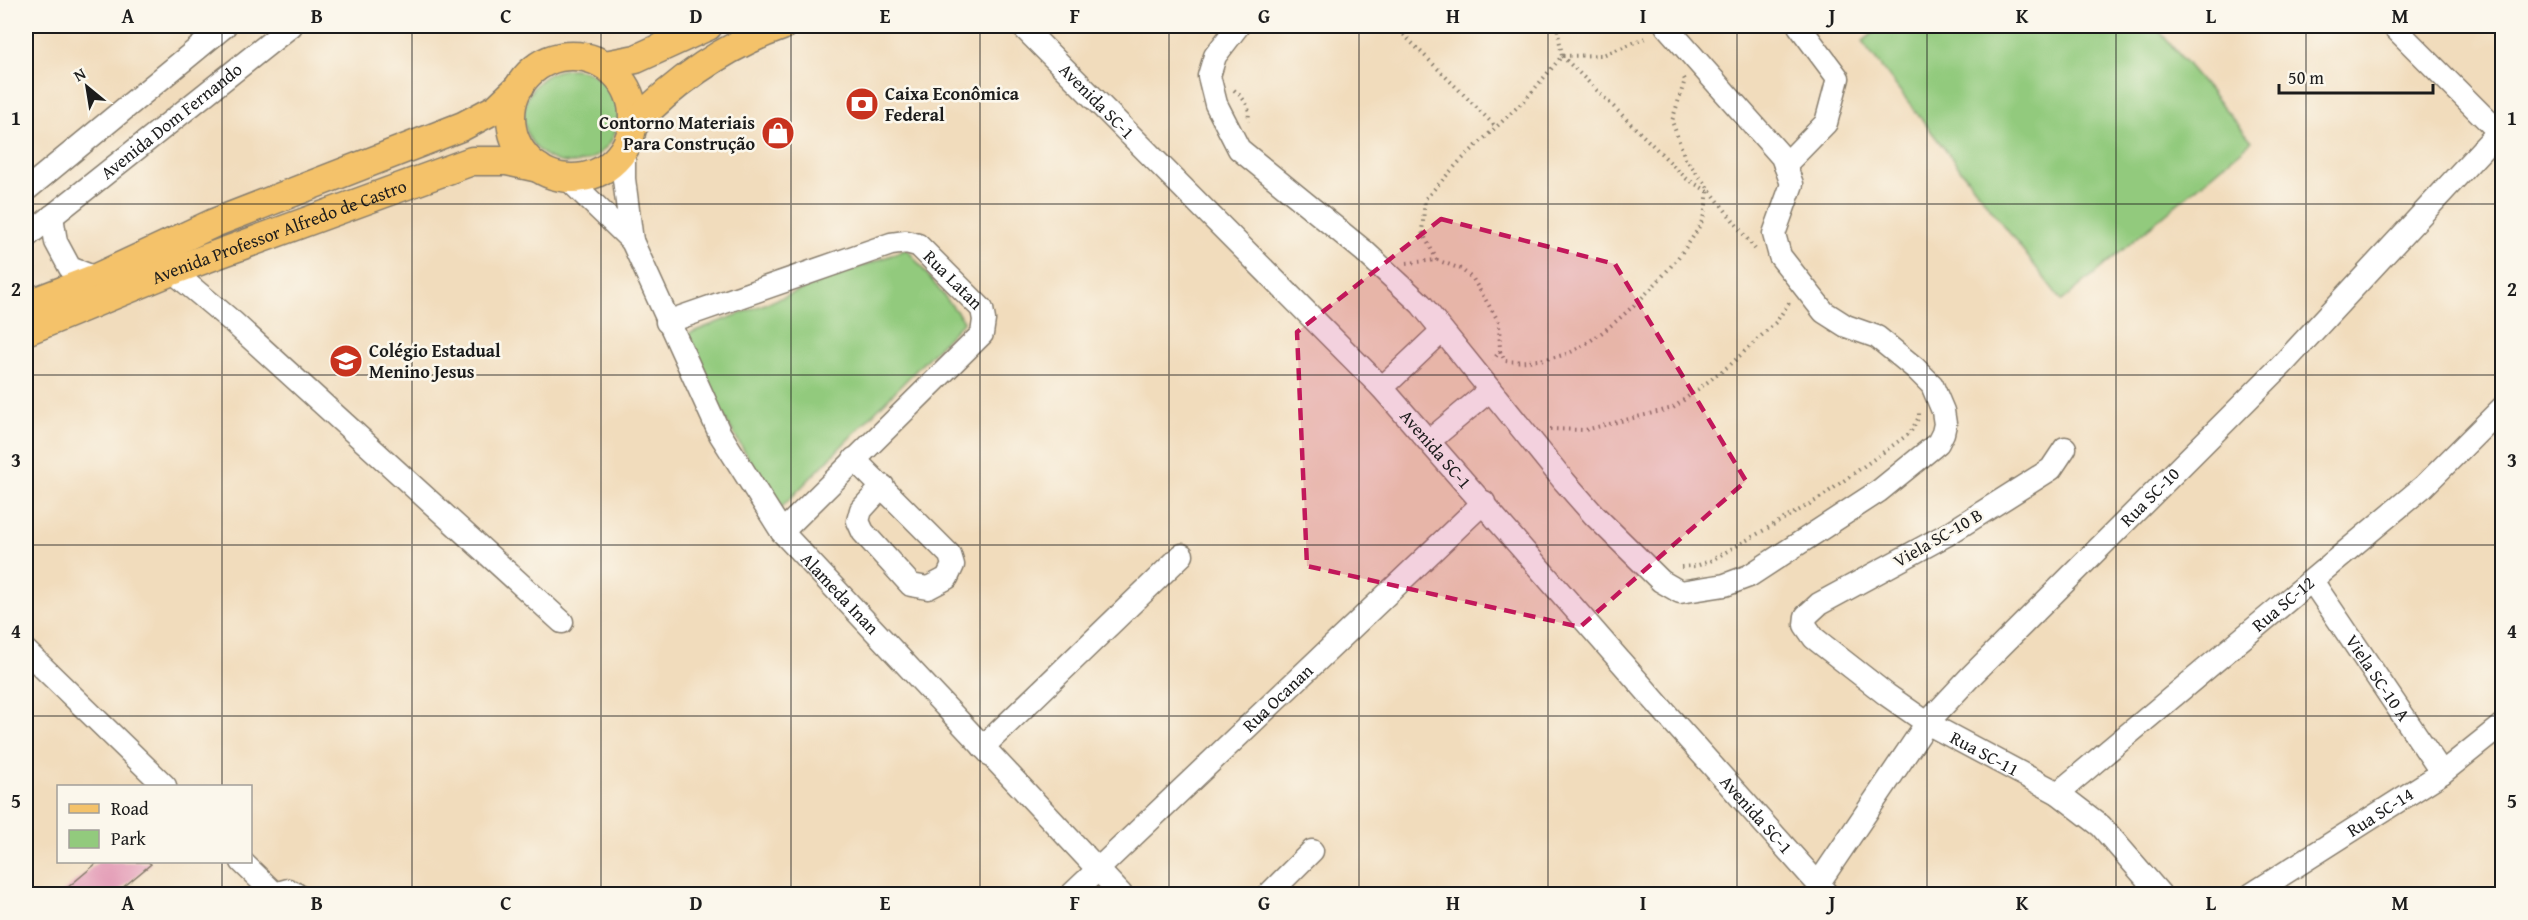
<svg xmlns="http://www.w3.org/2000/svg" width="2528" height="920" font-family="'Gentium Book Plus',serif">
	<rect width="100%" height="100%" fill="#fbf7ec"/>
	<filter id="ink" filterUnits="userSpaceOnUse"><feTurbulence type="fractalNoise" baseFrequency=".0167" numOctaves="2"/><feDisplacementMap in="SourceGraphic" scale="12" xChannelSelector="R" yChannelSelector="G"/><feConvolveMatrix kernelMatrix="1 2 1 2 8 2 1 2 1" color-interpolation-filters="sRGB"/></filter>
	<filter id="wash" filterUnits="userSpaceOnUse"><feTurbulence type="fractalNoise" baseFrequency=".008" numOctaves="4" result="noise"/><feDisplacementMap in="SourceGraphic" scale="24" xChannelSelector="R" yChannelSelector="G"/><feGaussianBlur stdDeviation="1.35" result="paint"/><feColorMatrix in="noise" values="0 0 0 0 0 0 0 0 0 0 0 0 0 0 0 0 0 1.4 0 .05"/><feComposite in="paint" operator="in"/></filter>
	<g filter="url(#wash)">
		<rect width="100%" height="100%" fill="#f1dcbc"/>
		<!-- green -->
		<path fill="#92ca7d" stroke="#57734c" stroke-width="1.5" d="M 1882,26 L 2155,26 L 2252,141 L 2062,301 L 1862,42 Z
			M524 116a47 47 0 1 1 94 0a47 47 0 1 1-94 0Z
			M 907,249 L 964,321 L 779,510 L 714,400 L 685,335 Z"/>
		<g id="blocks">
			<!-- building -->
			<path fill="#e296b3" d="M 98,862 L 148,862 L 151,864 L 115,894 L 60,894 Z"/>
		</g>
	</g>
	<g filter="url(#ink)">
		<use href="#blocks" fill-opacity="0" stroke="#867c6c" stroke-width="1.5"/>
		<g fill="none" stroke-linecap="round" stroke-linejoin="round">
			<!-- minor casing -->
			<g stroke="#867c6c" stroke-width="25">
				<g id="minor">
					<path id="s1" d="M 1022,26 L 1382,388 L 1676,725 L 1827,894"/>
					<path d="M 1238,26 L 1215,56 L 1209,76 L 1216,104 L 1239,149 L 1364,251 L 1421,304 L 1564,481 L 1594,515 L 1661,581 L 1680,592 L 1725,585 L 1749,576 L 1879,491 L 1938,443 L 1943,433 L 1945,424 L 1943,411 L 1932,385 L 1915,368 L 1877,337 L 1846,326 L 1824,312 L 1780,256 L 1774,234 L 1792,184 L 1782,157 L 1666,26"/>
					<path d="M 2393,26 L 2502,135"/>
					<path id="s2" d="M 624,150 L 624,179 L 632,241 L 720,434 L 782,532 L 1121,894"/>
					<path d="M 1785,165 L 1826,123 L 1838,78 L 1799,26"/>
					<path d="M 567,178 L 632,241"/>
					<path d="M 26,190 L 225,26"/>
					<path d="M 52,216 L 56,242 L 70,268 L 96,278"/>
					<path id="s3" d="M 26,237 L 291,26"/>
					<path d="M 172,271 L 233,322 L 562,622"/>
					<path id="s4" d="M 667,322 L 891,244 L 906,242 L 918,245 L 982,309 L 984,320 L 982,334 L 782,532"/>
					<path d="M 1382,388 L 1442,331"/>
					<path d="M 1429,441 L 1490,390"/>
					<path id="s5" d="M 2065,448 L 2051,469 L 1948,534 L 1819,604 L 1806,616 L 1805,625 L 1814,638 L 1887,695 L 1927,723 L 2058,793 L 2101,826 L 2160,894"/>
					<path d="M 854,459 L 950,555 L 953,565 L 947,578 L 928,588 L 911,585 L 863,532 L 858,521 L 861,510 L 883,486"/>
					<path id="s6" d="M 2312,581 L 2442,773"/>
					<path d="M 26,651 L 165,786"/>
					<path d="M 983,747 L 1182,555"/>
					<path id="s7" d="M 2058,793 L 2424,486 L 2502,408"/>
					<path d="M 242,862 L 274,893"/>
					<path id="s8" d="M 1818,884 L 1927,723 L 1970,677 L 2281,366 L 2502,128"/>
					<path d="M 274,894 L 288,890 L 296,894"/>
					<path id="s9" d="M 1072,894 L 1484,502"/>
					<path d="M 1269,894 L 1312,851"/>
					<path id="s10" d="M 2252,894 L 2442,773 L 2502,725"/>
				</g>
			</g>
			<!-- major casing -->
			<g stroke="#867c6c" stroke-width="31">
				<g id="major">
					<circle cx="572" cy="117" r="61"/>
					<path d="M 605,65 L 636,59 L 708,26"/>
					<path d="M 633,125 C 676,81 724,46 782,26"/>
					<path d="M 26,305 L 96,278 L 214,223 L 463,126 L 497,108 L 520,86"/>
					<path id="s11" d="M 26,331 L 172,271 L 472,161 L 507,161 L 539,168"/>
				</g>
			</g>
			<!-- path -->
			<path stroke="#867c6c" stroke-width="4" stroke-dasharray="1.5 4.5" stroke-linecap="butt" d="M 1395,26 L 1496,127
				M 1562,56 L 1687,179 L 1709,192
				M 1563,56 L 1603,55 L 1648,37
				M 1684,78 L 1685,80 L 1672,121 L 1685,158 L 1755,249
				M 1234,90 C 1245,100 1251,106 1248,121
				M 1437,260 L 1422,232 L 1425,199 L 1459,162 L 1526,99 L 1562,56 L 1557,26
				M 1407,263 L 1437,260 L 1461,269 L 1473,279 L 1499,322 L 1500,351 L 1493,360
				M 1500,351 L 1505,361 C 1522,363 1558,359 1573,351 C 1616,329 1675,269 1699,227 C 1705,217 1706,203 1708,192
				M 1550,429 L 1585,430 L 1673,408 L 1730,365 L 1776,322 L 1791,300
				M 1681,567 L 1696,566 L 1710,561 L 1817,500 L 1910,433 L 1919,417 L 1919,410"/>
			<!-- minor -->
			<use href="#minor" stroke="#fff" stroke-width="22"/>
			<!-- major -->
			<use href="#major" stroke="#f4c26a" stroke-width="28"/>
		</g>
	</g>
	<!-- marked area -->
	<path fill="#c2185b" fill-opacity="0.2" stroke="#c2185b" stroke-width="4.5" stroke-dasharray="12 8" stroke-linejoin="round" d="M 1441,219 L 1615,264 L 1746,481 L 1580,627 L 1307,566 L 1297,332 Z"/>
	<!-- grid -->
	<path fill="none" stroke="#1c1c1c" stroke-width="1.5" stroke-opacity="0.55" d="M 222,26 L 222,786M 412,26 L 412,894M 601,26 L 601,894M 791,26 L 791,894M 980,26 L 980,894M 1169,26 L 1169,894M 1359,26 L 1359,894M 1548,26 L 1548,894M 1737,26 L 1737,894M 1927,26 L 1927,894M 2116,26 L 2116,894M 2306,26 L 2306,894M 26,204 L 2502,204M 26,375 L 2502,375M 26,545 L 2502,545M 26,716 L 2502,716M 222,862 L 222,894"/>
	<!-- icons -->
	<defs>
		<g id="bank-disc" transform="scale(1.725)"><circle r="9.5" fill="#c8321e" stroke="#fbf7ec"/><path d="M-6-4H6V4H-6ZM0-2.3a2.3 2.3 0 1 0 0 4.6a2.3 2.3 0 1 0 0-4.6Z" fill="#fff"/></g>
		<g id="shop-disc" transform="scale(1.725)"><circle r="9.5" fill="#c8321e" stroke="#fbf7ec"/><path d="M-5-2.5h2.3a2.7 3.5 0 0 1 5.4 0H5L5.5 6h-11ZM-1.5-2.5h3a1.5 2.3 0 0 0-3 0Z" fill="#fff"/></g>
		<g id="school-disc" transform="scale(1.725)"><circle r="9.5" fill="#c8321e" stroke="#fbf7ec"/><path d="M0-5L7-2L0 1L-7-2ZM-4 1L0 2.5L4 1V4Q0 6-4 4Z" fill="#fff"/></g>
	</defs>
	<g fill-rule="evenodd">
		<use href="#bank-disc" x="862" y="104"/>
		<use href="#shop-disc" x="778" y="133"/>
		<use href="#school-disc" x="346" y="361"/>
	</g>
	<g text-anchor="middle" stroke-width="5" stroke-linejoin="round" paint-order="stroke">
		<!-- poi labels -->
		<g font-size="18" font-weight="bold" fill="#1c1c1c" stroke="#fbf7ec" text-anchor="start">
			<text x="885" y="100">Caixa Econômica<tspan x="885" dy="21">Federal</tspan></text>
			<text x="755" y="129" text-anchor="end">Contorno Materiais<tspan x="755" dy="21">Para Construção</tspan></text>
			<text x="369" y="357">Colégio Estadual<tspan x="369" dy="21">Menino Jesus</tspan></text>
		</g>
		<!-- street labels -->
		<g font-size="18" fill="#1c1c1c" stroke="#fbf7ec">
			<text dy="6" stroke="none"><textPath href="#s1" startOffset="106">Avenida SC-1</textPath></text>
			<text dy="6" stroke="none"><textPath href="#s3" startOffset="186">Avenida Dom Fernando</textPath></text>
			<text dy="6" stroke="none"><textPath href="#s11" startOffset="272">Avenida Professor Alfredo de Castro</textPath></text>
			<text dy="6" stroke="none"><textPath href="#s4" startOffset="314">Rua Latan</textPath></text>
			<text dy="6" stroke="none"><textPath href="#s1" startOffset="592">Avenida SC-1</textPath></text>
			<text dy="6" stroke="none"><textPath href="#s8" startOffset="512">Rua SC-10</textPath></text>
			<text transform="translate(1938 538) rotate(-30)" y="6">Viela SC-10 B</text>
			<text dy="6" stroke="none"><textPath href="#s2" startOffset="504">Alameda Inan</textPath></text>
			<text dy="6" stroke="none"><textPath href="#s7" startOffset="294">Rua SC-12</textPath></text>
			<text dy="6" stroke="none"><textPath href="#s6" startOffset="117">Viela SC-10 A</textPath></text>
			<text dy="6" stroke="none"><textPath href="#s9" startOffset="284">Rua Ocanan</textPath></text>
			<text dy="6" stroke="none"><textPath href="#s5" startOffset="543">Rua SC-11</textPath></text>
			<text dy="6" stroke="none"><textPath href="#s10" startOffset="152">Rua SC-14</textPath></text>
			<text dy="6" stroke="none"><textPath href="#s1" startOffset="1078">Avenida SC-1</textPath></text>
		</g>
	</g>
	<!-- margin -->
	<rect width="2528" height="920" fill="none" stroke="#fbf7ec" stroke-width="66"/>
	<!-- legend -->
	<rect x="57" y="785" width="195" height="78" fill="#fbf7ec" stroke="#a29f99" stroke-width="1.5"/>
	<rect x="69" y="804" width="30" height="9" fill="#f4c26a" stroke="#a29f99" stroke-width="1.5"/>
	<text x="111" y="815" font-size="18" fill="#1c1c1c">Road</text>
	<rect x="69" y="830" width="30" height="18" fill="#92ca7d" stroke="#a29f99" stroke-width="1.5"/>
	<text x="111" y="845" font-size="18" fill="#1c1c1c">Park</text>
	<!-- north arrow -->
	<g transform="translate(87 87) rotate(330)" stroke="#fbf7ec" stroke-width="4.5" paint-order="stroke">
	<path d="M0-4.5L10 22L0 15L-10 22Z" fill="#1c1c1c"/>
	<text y="-9" font-size="16" font-weight="bold" text-anchor="middle" fill="#1c1c1c">N</text>
	</g>
	<!-- scale -->
	<path d="M2279 84v9h154v-9" fill="none" stroke="#1c1c1c" stroke-width="3"/>
	<text x="2288" y="84" font-size="18" fill="#1c1c1c" stroke="#fbf7ec" stroke-width="4.5" paint-order="stroke">50 m</text>
	<rect x="33" y="33" width="2462" height="854" fill="none" stroke="#1c1c1c" stroke-width="2"/>
	<g font-size="20" text-anchor="middle" font-weight="bold" fill="#1c1c1c">
		<text x="128" y="23">A</text>
		<text x="317" y="23">B</text>
		<text x="506" y="23">C</text>
		<text x="696" y="23">D</text>
		<text x="885" y="23">E</text>
		<text x="1075" y="23">F</text>
		<text x="1264" y="23">G</text>
		<text x="1453" y="23">H</text>
		<text x="1643" y="23">I</text>
		<text x="1832" y="23">J</text>
		<text x="2022" y="23">K</text>
		<text x="2211" y="23">L</text>
		<text x="2400" y="23">M</text>
		<text x="16" y="125">1</text>
		<text x="2512" y="125">1</text>
		<text x="16" y="296">2</text>
		<text x="2512" y="296">2</text>
		<text x="16" y="467">3</text>
		<text x="2512" y="467">3</text>
		<text x="16" y="638">4</text>
		<text x="2512" y="638">4</text>
		<text x="16" y="808">5</text>
		<text x="2512" y="808">5</text>
		<text x="128" y="910">A</text>
		<text x="317" y="910">B</text>
		<text x="506" y="910">C</text>
		<text x="696" y="910">D</text>
		<text x="885" y="910">E</text>
		<text x="1075" y="910">F</text>
		<text x="1264" y="910">G</text>
		<text x="1453" y="910">H</text>
		<text x="1643" y="910">I</text>
		<text x="1832" y="910">J</text>
		<text x="2022" y="910">K</text>
		<text x="2211" y="910">L</text>
		<text x="2400" y="910">M</text>
	</g>
</svg>
